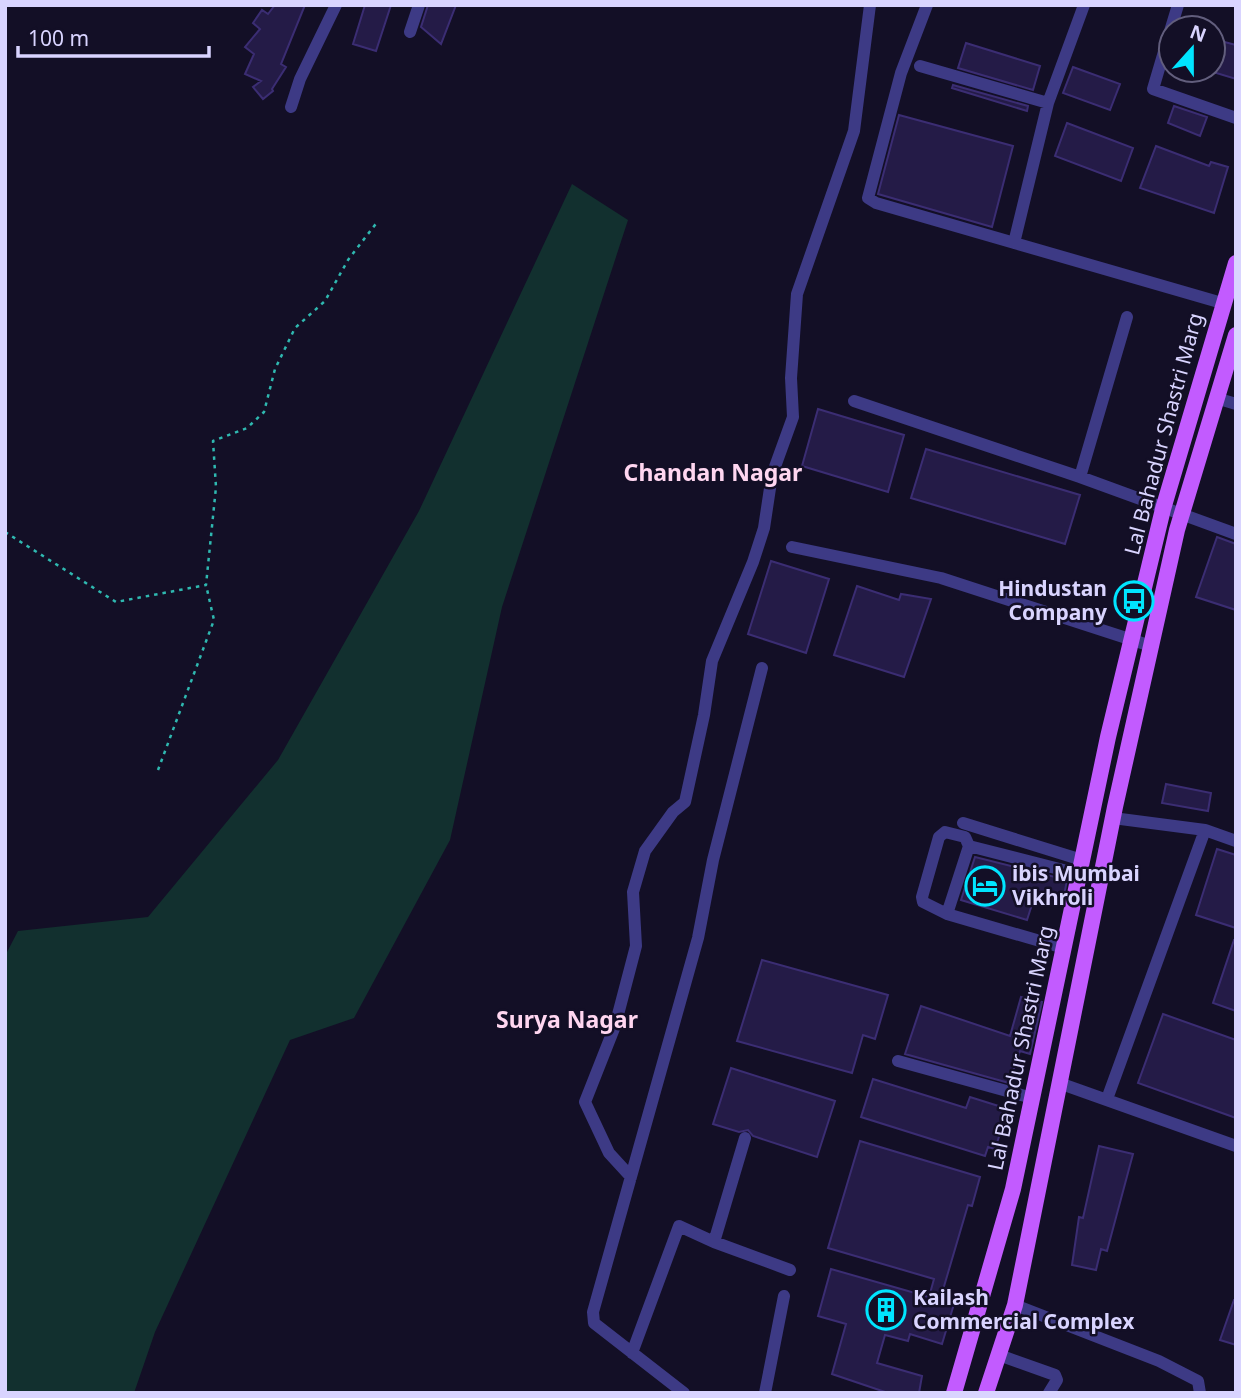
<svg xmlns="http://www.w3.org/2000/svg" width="1241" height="1398" font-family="'Noto Sans',sans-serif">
	<rect width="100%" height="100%" fill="#130f26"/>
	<!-- green -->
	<path fill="#12302f" d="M 572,184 L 628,220 L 502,607 L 450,840 L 354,1018 L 290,1040 L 155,1332 L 134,1393 L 5,1393 L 5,956 L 18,931 L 148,917 L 278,760 L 419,511 Z"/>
	<!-- building -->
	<path fill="#241b47" stroke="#3b2d73" stroke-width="2" d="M 275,5 L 305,5 L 281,64 L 286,67 L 272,89 L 273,91 L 263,99 L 253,87 L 261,81 L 245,74 L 254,54 L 245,47 L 260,29 L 253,23 L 262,10 L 268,14 Z
		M 365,5 L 391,5 L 376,51 L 353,44 Z
		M 428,5 L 456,5 L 441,44 L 421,27 Z
		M 1217,40 L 1236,45 L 1236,79 L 1213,72 L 1213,44 L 1216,45 Z
		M 966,43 L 1040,66 L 1033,90 L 958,68 Z
		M 1073,67 L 1120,84 L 1110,110 L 1063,93 Z
		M 953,85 L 1028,106 L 1027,111 L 952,88 Z
		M 1174,106 L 1207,117 L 1200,136 L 1168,123 Z
		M 899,115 L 1013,146 L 992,227 L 878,194 Z
		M 1067,123 L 1133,148 L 1121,181 L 1055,156 Z
		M 1156,146 L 1209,166 L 1211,162 L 1228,167 L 1214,213 L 1140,188 Z
		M 818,409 L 904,435 L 888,492 L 802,466 Z
		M 926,449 L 1080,495 L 1065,544 L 911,498 Z
		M 1217,537 L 1236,544 L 1236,610 L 1196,597 Z
		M 771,561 L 829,579 L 806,653 L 748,634 Z
		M 857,586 L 899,600 L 901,594 L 931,599 L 904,677 L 834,655 Z
		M 1166,784 L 1211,793 L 1208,811 L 1162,803 Z
		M 1217,849 L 1236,855 L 1236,928 L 1196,915 Z
		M 975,857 L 1067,880 L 1063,901 L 1036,892 L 1027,920 L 961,900 Z
		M 1234,940 L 1236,940 L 1236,1011 L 1213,1003 Z
		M 762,960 L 888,995 L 875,1039 L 863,1035 L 852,1073 L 737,1041 Z
		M 1021,997 L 1042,1002 L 1030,1054 L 1020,1051 L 1009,1083 L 905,1054 L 921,1006 L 1010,1036 Z
		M 1163,1014 L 1236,1040 L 1236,1118 L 1138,1083 Z
		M 731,1068 L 835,1101 L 817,1157 L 753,1136 L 748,1130 L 739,1132 L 713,1124 Z
		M 873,1079 L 966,1108 L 970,1097 L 1008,1109 L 995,1149 L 988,1147 L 985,1156 L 861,1117 Z
		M 860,1141 L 980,1177 L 972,1206 L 968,1205 L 940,1300 L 954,1304 L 942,1344 L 910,1334 L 908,1341 L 885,1335 L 877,1363 L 922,1376 L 919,1393 L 888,1393 L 832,1374 L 846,1324 L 818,1316 L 831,1269 L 929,1297 L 934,1279 L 828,1248 Z
		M 1099,1146 L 1133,1154 L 1107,1251 L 1101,1249 L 1096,1270 L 1072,1265 L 1079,1217 L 1083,1218 Z
		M 1234,1300 L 1236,1300 L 1236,1345 L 1220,1340 Z"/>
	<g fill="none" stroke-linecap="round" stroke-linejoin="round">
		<!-- path -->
		<path stroke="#2fb8b0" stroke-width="2.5" stroke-dasharray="3.5 5" stroke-linecap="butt" d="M 5,532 L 116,602 L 206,585 L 216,487 L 213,441 L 247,428 L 264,412 L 275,369 L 295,328 L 325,301 L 348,260 L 378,221
			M 158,770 L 214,620 L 206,585"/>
		<!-- minor -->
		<path stroke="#3d3a85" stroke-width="12" d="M 927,5 L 901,73 L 868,198 L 876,203 L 1222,303
			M 1171,28 L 1153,89 L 1236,118
			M 1171,28 L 1178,5
			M 410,32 L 419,5
			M 920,66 L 1048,103
			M 291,107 L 300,79 L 336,5
			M 1014,243 L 1048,103 L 1084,5
			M 1216,398 L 1236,404
			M 854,401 L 1080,477 L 1236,534
			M 1080,477 L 1127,317
			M 792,547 L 941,578 L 1151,646
			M 1113,818 L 1205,830 L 1236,841
			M 963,823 L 1082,860
			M 969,846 L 1079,874
			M 947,914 L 969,846 L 965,837 L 945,832 L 939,837 L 922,897 L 923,902 L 947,914 L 1064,948
			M 898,1061 L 1032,1098
			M 1059,1083 L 1236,1146
			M 1107,1099 L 1205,830
			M 631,1177 L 609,1153 L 585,1102 L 615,1026 L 636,946 L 633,892 L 645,851 L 673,812 L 685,802 L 704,715 L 712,661 L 753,562 L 764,528 L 772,475 L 793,417 L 791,378 L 797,294 L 854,131 L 870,5
			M 714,1242 L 790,1270
			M 1015,1305 L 1159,1361 L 1198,1381 L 1200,1393
			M 632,1353 L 679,1226 L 714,1242 L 745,1138
			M 999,1355 L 1055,1375 L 1057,1380 L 1049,1393
			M 684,1393 L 594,1323 L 593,1312 L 698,938 L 713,860 L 762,668
			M 765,1393 L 784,1296"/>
		<!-- major -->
		<path stroke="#c25bff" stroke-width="16" d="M 954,1393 L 1013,1189 L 1108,737 L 1163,509 L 1236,263
			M 986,1393 L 1015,1305 L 1115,807 L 1177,530 L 1236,335"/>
	</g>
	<!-- icons -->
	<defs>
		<g id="bus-ring" transform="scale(2.0125)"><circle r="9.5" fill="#130f26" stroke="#00e5ff" stroke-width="1.5"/><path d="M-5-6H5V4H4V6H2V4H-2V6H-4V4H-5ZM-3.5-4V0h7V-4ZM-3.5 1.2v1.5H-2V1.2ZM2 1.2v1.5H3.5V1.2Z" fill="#00e5ff"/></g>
		<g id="hotel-ring" transform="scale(2.0125)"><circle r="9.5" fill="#130f26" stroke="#00e5ff" stroke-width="1.5"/><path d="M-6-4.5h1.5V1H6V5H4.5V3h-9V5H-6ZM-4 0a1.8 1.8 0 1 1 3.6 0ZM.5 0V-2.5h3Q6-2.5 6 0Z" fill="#00e5ff"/></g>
		<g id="building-ring" transform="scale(2.0125)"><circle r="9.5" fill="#130f26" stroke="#00e5ff" stroke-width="1.5"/><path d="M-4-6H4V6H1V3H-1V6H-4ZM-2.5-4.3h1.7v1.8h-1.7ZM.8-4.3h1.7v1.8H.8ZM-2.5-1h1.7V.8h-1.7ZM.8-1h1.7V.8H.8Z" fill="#00e5ff"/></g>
	</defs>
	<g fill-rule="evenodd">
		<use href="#bus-ring" x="1134" y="601"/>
		<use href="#hotel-ring" x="985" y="886"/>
		<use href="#building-ring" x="886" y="1310"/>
	</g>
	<g text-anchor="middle" stroke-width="5" stroke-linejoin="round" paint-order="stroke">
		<!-- street labels -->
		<g font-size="21" fill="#d9d4ff" stroke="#130f26">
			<text transform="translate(1164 434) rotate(-75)" y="7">Lal Bahadur Shastri Marg</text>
			<text transform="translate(1021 1048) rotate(-78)" y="7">Lal Bahadur Shastri Marg</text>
		</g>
		<!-- poi labels -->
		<g font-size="21" font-weight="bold" fill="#d9d4ff" stroke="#130f26" text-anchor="start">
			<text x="1107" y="596" text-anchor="end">Hindustan<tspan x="1107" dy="24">Company</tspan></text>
			<text x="1012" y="881">ibis Mumbai<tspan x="1012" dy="24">Vikhroli</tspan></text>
			<text x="913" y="1305">Kailash<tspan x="913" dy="24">Commercial Complex</tspan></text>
		</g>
		<!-- neighbourhood labels -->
		<g font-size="23" font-weight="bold" fill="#ffd6f0" stroke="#130f26">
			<text x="713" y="481">Chandan Nagar</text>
			<text x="567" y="1028">Surya Nagar</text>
		</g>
	</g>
	<!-- border -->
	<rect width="1241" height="1398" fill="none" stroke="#d9d4ff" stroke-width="14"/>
	<!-- north arrow -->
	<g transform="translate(1192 49) rotate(21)"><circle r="33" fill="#130f26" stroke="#625e7d" stroke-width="2"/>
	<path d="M0-5L12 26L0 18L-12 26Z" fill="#00e5ff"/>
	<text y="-10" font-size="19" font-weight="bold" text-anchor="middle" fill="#d9d4ff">N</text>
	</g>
	<!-- scale -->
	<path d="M18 46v10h191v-10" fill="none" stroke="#d9d4ff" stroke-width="3.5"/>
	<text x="28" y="46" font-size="21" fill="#d9d4ff" stroke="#130f26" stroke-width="5" paint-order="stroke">100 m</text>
</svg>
